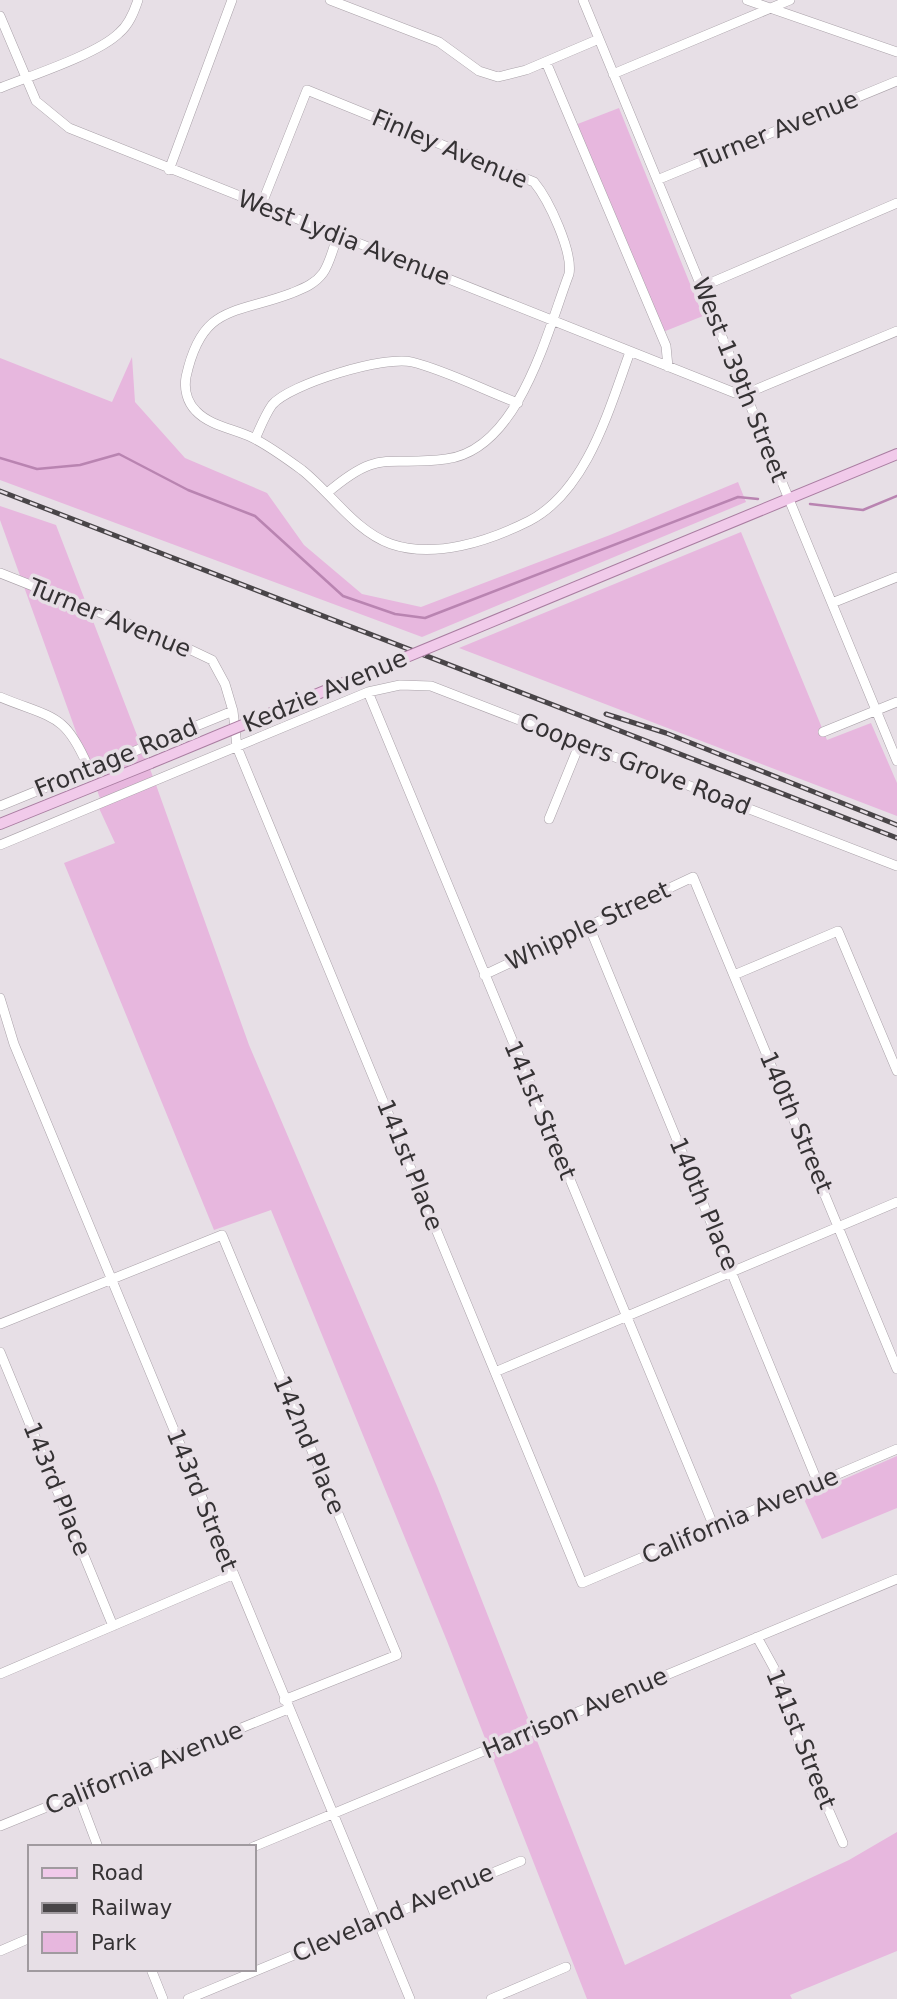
<svg xmlns="http://www.w3.org/2000/svg" width="897" height="1999" font-family="'DejaVu Sans',sans-serif">
	<rect width="100%" height="100%" fill="#e7dfe6"/>
	<!-- green -->
	<path fill="#e7b7de" d="M 619,108 L 703,316 L 663,332 L 575,125 Z
		M 132,357 L 135,402 L 185,458 L 267,493 L 304,545 L 362,594 L 421,607 L 610,535 L 738,482 L 746,502 L 422,637 L 0,480 L 0,358 L 112,402 Z
		M 0,506 L 56,525 L 155,782 L 249,1045 L 437,1486 L 625,1965 L 849,1860 L 897,1832 L 897,1951 L 790,1995 L 792,1999 L 587,1999 L 447,1641 L 271,1210 L 214,1230 L 64,863 L 115,843 L 98,806 L 102,804 L 0,520 Z
		M 741,532 L 827,740 L 871,723 L 897,783 L 897,816 L 459,648 Z
		M 897,1456 L 897,1508 L 822,1539 L 803,1497 Z"/>
	<g fill="none" stroke-linecap="round" stroke-linejoin="round">
		<!-- stream -->
		<path stroke="#b984b1" stroke-width="2.5" d="M 0,458 L 37,469 L 80,465 L 119,454 L 188,490 L 255,516 L 343,596 L 395,614 L 425,618 L 738,497 L 758,499
			M 810,504 L 863,510 L 897,496"/>
		<!-- minor casing -->
		<g stroke="#a9a1a8" stroke-width="10">
			<path id="minor" d="M 330,0 L 439,42 L 479,71 L 498,77 L 526,70 L 599,39
				M 583,0 L 897,761
				M 747,0 L 897,52
				M 0,16 L 36,101 L 69,128 L 735,393 L 745,394 L 897,331
				M 546,62 L 666,346 L 668,367
				M 613,74 L 790,0
				M 0,88 C 30,76 98,54 119,33 C 129,25 134,12 138,0
				M 169,170 L 232,0
				M 657,180 L 897,81
				M 261,206 L 307,90 L 534,182 C 549,200 573,252 569,274 C 547,332 519,450 446,459 C 385,467 381,447 327,493
				M 338,234 C 334,246 330,263 323,273 C 315,284 304,288 292,293 C 234,315 202,304 186,377 C 184,389 187,402 196,411 C 210,426 235,429 253,438 C 269,446 287,459 302,470 C 331,493 355,531 391,544 C 435,559 489,541 529,521 C 587,491 609,409 630,352
				M 701,287 L 897,203
				M 255,439 C 260,428 265,415 272,405 C 289,384 386,355 412,362 C 448,371 483,390 518,403
				M 0,573 L 172,641 L 212,660 L 225,684 L 233,711 L 237,747 L 582,1583 L 897,1449
				M 832,603 L 897,577
				M 368,692 L 714,1527
				M 0,697 C 53,719 65,712 89,769
				M 823,732 L 897,702
				M 0,806 L 233,711
				M 549,819 L 580,743
				M 0,845 L 368,692 L 400,685 L 431,686 L 897,866
				M 589,926 L 818,1483
				M 484,975 L 693,877 L 897,1369
				M 734,975 L 838,931 L 897,1071
				M 0,998 L 14,1044 L 410,1999
				M 0,1324 L 222,1235 L 397,1655 L 284,1700
				M 0,1352 L 113,1626
				M 495,1372 L 897,1202
				M 757,1637 L 774,1668 L 801,1747 L 843,1843
				M 0,1674 L 232,1575
				M 78,1794 L 98,1847
				M 0,1826 L 288,1709
				M 253,1847 L 897,1579
				M 0,1951 L 30,1938
				M 151,1969 L 163,1999
				M 188,1999 L 521,1861
				M 491,1999 L 566,1967"/>
		</g>
		<!-- major casing -->
		<g stroke="#a97da1" stroke-width="12">
			<path id="major" d="M 650,556 L 897,454
				M 0,824 L 151,763"/>
		</g>
		<!-- minor -->
		<use href="#minor" stroke="#fff" stroke-width="9"/>
		<!-- major -->
		<use href="#major" stroke="#f1caea" stroke-width="10"/>
		<!-- rail casing -->
		<g stroke="#494548" stroke-width="5">
			<path id="rail" d="M 0,491 L 897,838
				M 606,714 L 666,733 L 897,825"/>
		</g>
		<!-- rail -->
		<use href="#rail" stroke="#e7dfe6" stroke-width="2.5" stroke-dasharray="8" stroke-linecap="butt"/>
		<!-- major-bridge casing -->
		<g stroke="#a97da1" stroke-width="12" stroke-linecap="butt">
			<path id="major-bridge" d="M 151,763 L 650,556"/>
		</g>
		<!-- major-bridge -->
		<use href="#major-bridge" stroke="#f1caea" stroke-width="10"/>
	</g>
	<g text-anchor="middle" stroke-width="7" stroke-linejoin="round" paint-order="stroke">
		<!-- street labels -->
		<g font-size="24" fill="#353234" stroke="#e7dfe6">
			<text transform="translate(777 130) rotate(-22)" y="8">Turner Avenue</text>
			<text transform="translate(450 149) rotate(23)" y="8">Finley Avenue</text>
			<text transform="translate(344 238) rotate(21)" y="8">West Lydia Avenue</text>
			<text transform="translate(740 380) rotate(68)" y="8">West 139th Street</text>
			<text transform="translate(110 618) rotate(22)" y="8">Turner Avenue</text>
			<text transform="translate(325 691) rotate(-23)" y="8">Kedzie Avenue</text>
			<text transform="translate(116 758) rotate(-22)" y="8">Frontage Road</text>
			<text transform="translate(635 764) rotate(21)" y="8">Coopers Grove Road</text>
			<text transform="translate(588 926) rotate(-25)" y="8">Whipple Street</text>
			<text transform="translate(540 1110) rotate(67)" y="8">141st Street</text>
			<text transform="translate(796 1122) rotate(67)" y="8">140th Street</text>
			<text transform="translate(410 1165) rotate(68)" y="8">141st Place</text>
			<text transform="translate(704 1204) rotate(67)" y="8">140th Place</text>
			<text transform="translate(309 1445) rotate(67)" y="8">142nd Place</text>
			<text transform="translate(57 1489) rotate(68)" y="8">143rd Place</text>
			<text transform="translate(202 1500) rotate(68)" y="8">143rd Street</text>
			<text transform="translate(740 1516) rotate(-23)" y="8">California Avenue</text>
			<text transform="translate(575 1713) rotate(-23)" y="8">Harrison Avenue</text>
			<text transform="translate(801 1739) rotate(68)" y="8">141st Street</text>
			<text transform="translate(144 1768) rotate(-22)" y="8">California Avenue</text>
			<text transform="translate(393 1913) rotate(-23)" y="8">Cleveland Avenue</text>
		</g>
	</g>
	<!-- legend -->
	<rect x="28" y="1845" width="228" height="126" fill="#e7dfe6" stroke="#a09a9f" stroke-width="2"/>
	<rect x="42" y="1868" width="35" height="10" fill="#f1caea" stroke="#a09a9f" stroke-width="2"/>
	<text x="91" y="1880" font-size="21" fill="#353234">Road</text>
	<rect x="42" y="1903" width="35" height="10" fill="#494548" stroke="#a09a9f" stroke-width="2"/>
	<text x="91" y="1915" font-size="21" fill="#353234">Railway</text>
	<rect x="42" y="1932" width="35" height="21" fill="#e7b7de" stroke="#a09a9f" stroke-width="2"/>
	<text x="91" y="1950" font-size="21" fill="#353234">Park</text>
</svg>
